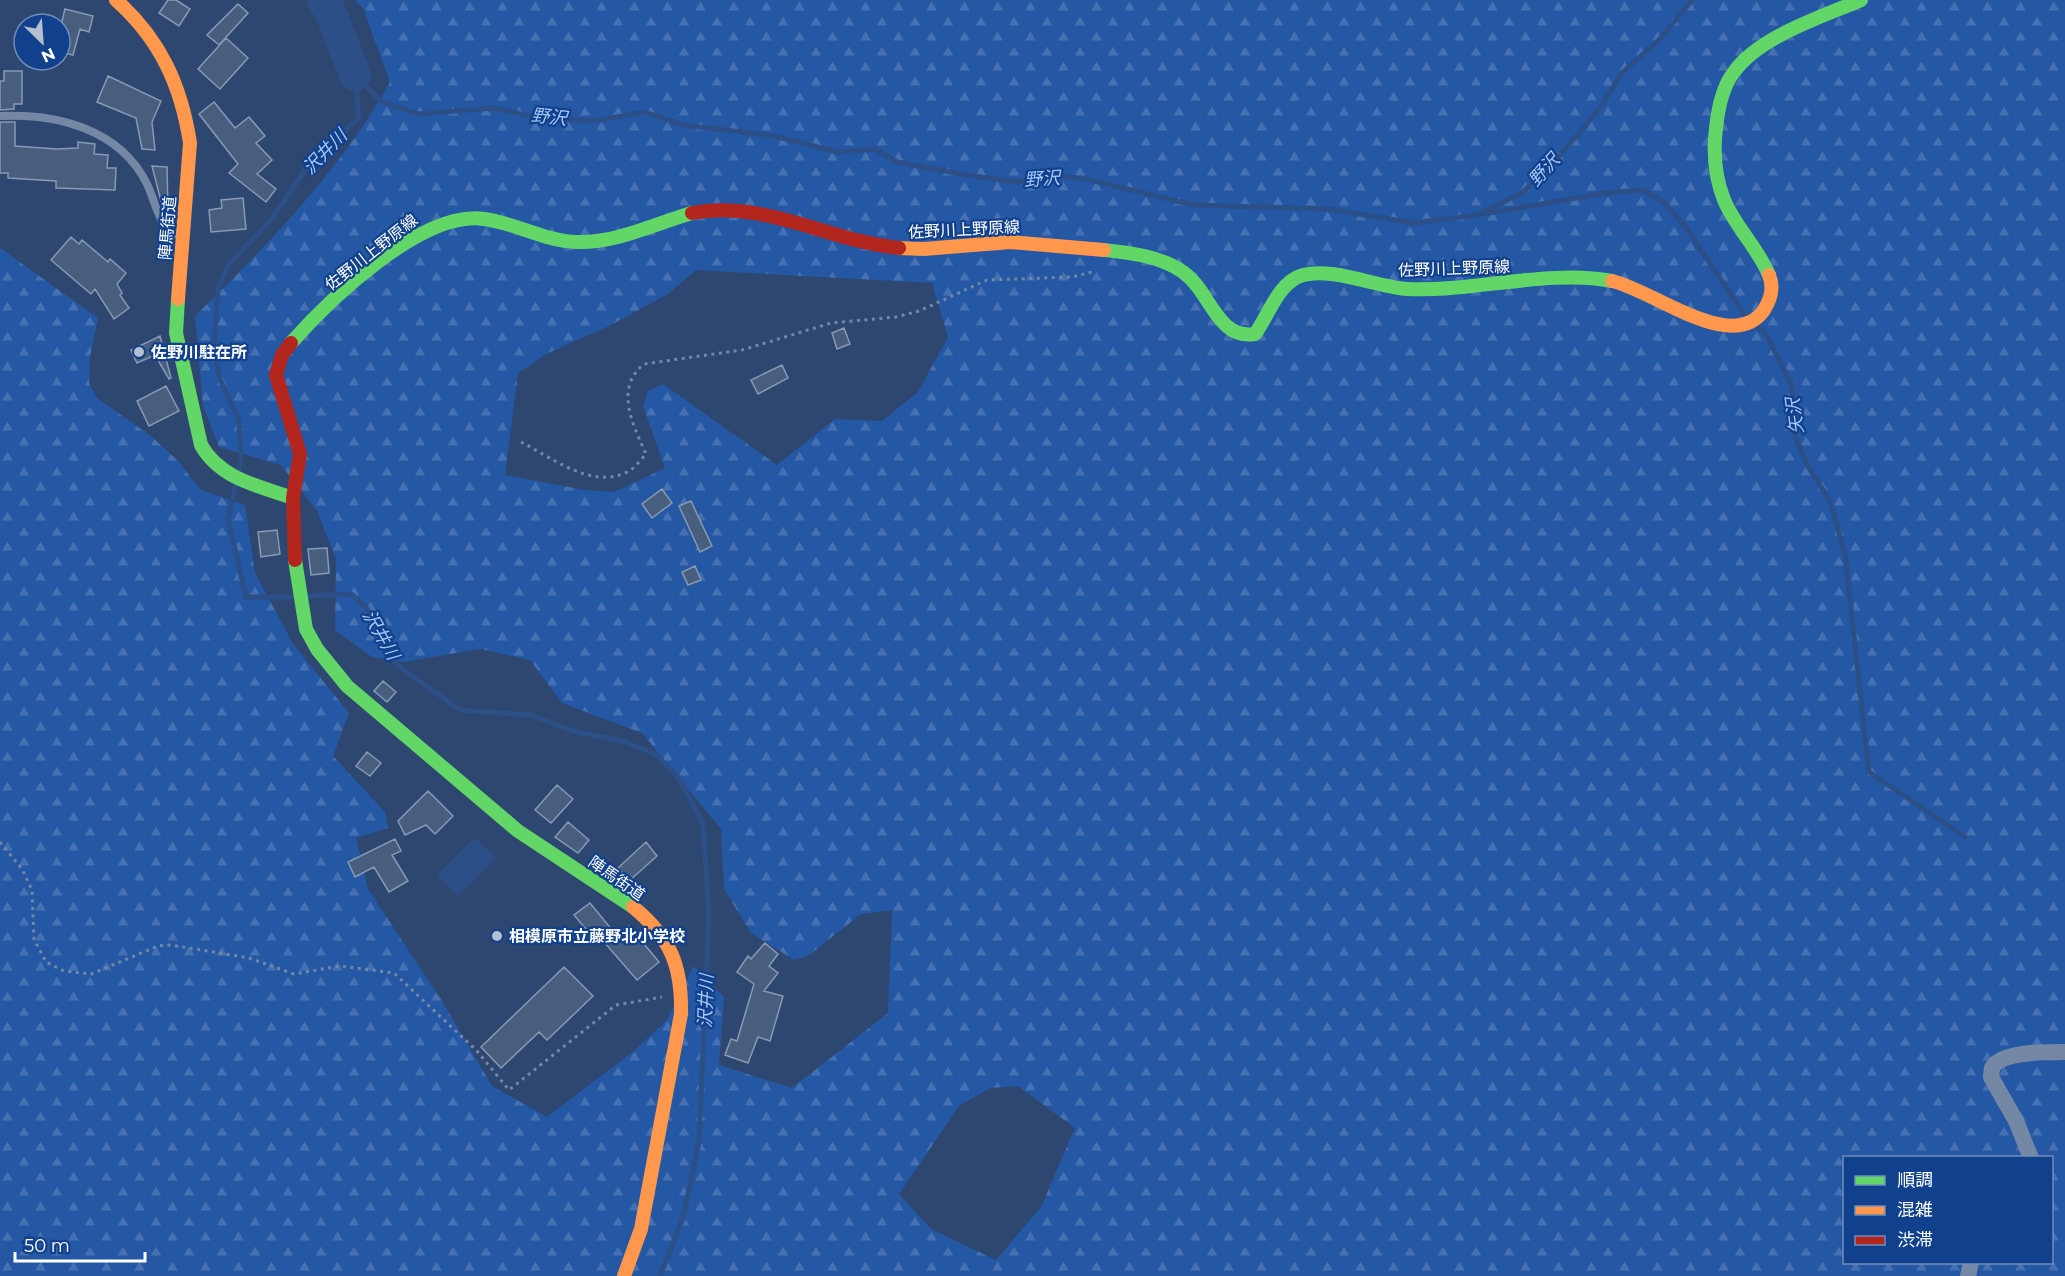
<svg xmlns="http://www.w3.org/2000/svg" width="2065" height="1276" font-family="Montserrat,'Noto Sans JP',sans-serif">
	<defs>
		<pattern id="forest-firs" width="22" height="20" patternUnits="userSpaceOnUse" patternTransform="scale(1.5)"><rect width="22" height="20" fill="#2457a4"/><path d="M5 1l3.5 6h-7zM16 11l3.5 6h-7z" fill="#4570b2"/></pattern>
	</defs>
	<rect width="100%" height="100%" fill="#2d4771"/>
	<!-- forest -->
	<path fill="url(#forest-firs)" fill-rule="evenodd" d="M 355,0 L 2065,0 L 2065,1276 L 0,1276 L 0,248 L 98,318 L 90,357 L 89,383 L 97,398 L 151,436 L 177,460 L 201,490 L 245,505 L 255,573 L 293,644 L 349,713 L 333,756 L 385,812 L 388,828 L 356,838 L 368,889 L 442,1001 L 492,1086 L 547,1117 L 634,1051 L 667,1020 L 693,966 L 724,997 L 719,1065 L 792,1088 L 888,1013 L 892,910 L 861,914 L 808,956 L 794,960 L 751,933 L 724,889 L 721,829 L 642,733 L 562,703 L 530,660 L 480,649 L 403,662 L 372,657 L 335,630 L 336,559 L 317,511 L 281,465 L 219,447 L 203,406 L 195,316 C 267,246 341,170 390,82 L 363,8 ZM 696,270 L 932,283 L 948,337 L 918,392 L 882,421 L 835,419 L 777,465 L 663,384 L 648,391 L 643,406 L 665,468 L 614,492 L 584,490 L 505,475 L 518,373 L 548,353 L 609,326 L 668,294 ZM 1018,1086 L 1075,1128 L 1041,1207 L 996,1260 L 931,1229 L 899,1194 L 959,1106 L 990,1088 ZM 1844,1158 L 2052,1158 L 2052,1262 L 1844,1262 Z"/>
	<!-- water -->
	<path fill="#2c4f87" d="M 475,838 L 496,858 L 458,896 L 437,875 Z"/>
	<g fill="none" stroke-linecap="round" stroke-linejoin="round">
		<!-- stream -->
		<path stroke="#2c4f87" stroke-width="5" d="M 355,75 L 381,101 L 418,114 L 494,108 L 538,118 L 595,121 L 645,112 L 683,125 L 774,136 L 837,152 L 875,149 L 897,162 L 966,175 L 1017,182 L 1061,176 L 1086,179 L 1193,205 L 1328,209 L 1413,223 L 1478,215 L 1523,192 L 1555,161 L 1600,108 L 1622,73 L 1660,39 L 1692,0
			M 1484,214 L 1605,193 L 1643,190 L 1665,203 L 1684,225 L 1746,317
			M 1756,325 L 1767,336 L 1791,383 L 1795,437 L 1809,468 L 1830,501 L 1845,554 L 1869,772 L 1965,837
			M 239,471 L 241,458 L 239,421 L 219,377 L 214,343 L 218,290 L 228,265 L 271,220 L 313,159 L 359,118 L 355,75
			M 236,483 L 228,519 L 246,597 L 294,597
			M 306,596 L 351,594 L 366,607 L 397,665 L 460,710 L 531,715 L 573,731 L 623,741 L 655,754 L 679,778 L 703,824 L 709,915 L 699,1141 L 683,1218 L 660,1276"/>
		<!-- river -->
		<path stroke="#2c4f87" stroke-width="32" d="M 323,0 L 330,11 L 355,75"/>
	</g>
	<!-- building -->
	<path fill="#485e7f" stroke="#8999b3" stroke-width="1.5" d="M 168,0 L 176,0 L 190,9 L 179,26 L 159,13 Z
		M 238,4 L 248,13 L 219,45 L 207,35 Z
		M 65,9 L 93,16 L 89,32 L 80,29 L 73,55 L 60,52 L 60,29 Z
		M 226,38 L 248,58 L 220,89 L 198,69 Z
		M 4,71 L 22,71 L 22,104 L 14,104 L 14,109 L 0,110 L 0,81 L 4,81 Z
		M 108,76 L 161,101 L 152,122 L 155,150 L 142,149 L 136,118 L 97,102 Z
		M 214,102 L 235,128 L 249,117 L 265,136 L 256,143 L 272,160 L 257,174 L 276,189 L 266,202 L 229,173 L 238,164 L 199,114 Z
		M 0,122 L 15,122 L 15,146 L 57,149 L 78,148 L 78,142 L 95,144 L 94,154 L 108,155 L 107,168 L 116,168 L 115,190 L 56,188 L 56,181 L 8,178 L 8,173 L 0,173 Z
		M 152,166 L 167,167 L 168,208 L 163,208 L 162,205 Z
		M 243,198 L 246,229 L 211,232 L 209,210 L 222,208 L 221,200 Z
		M 71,237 L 79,244 L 82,240 L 108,262 L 110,259 L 126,273 L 117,284 L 122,293 L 120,295 L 129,308 L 114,319 L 95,289 L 91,294 L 51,260 Z
		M 844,328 L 850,344 L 837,349 L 832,333 Z
		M 160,336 L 171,378 L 169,379 L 155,355 L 137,363 L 131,350 Z
		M 782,365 L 788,378 L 758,394 L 751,380 Z
		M 166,386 L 179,411 L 149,426 L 137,401 Z
		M 662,489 L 672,503 L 652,518 L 642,504 Z
		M 691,501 L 712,546 L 700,552 L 679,506 Z
		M 277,530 L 280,554 L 261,557 L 258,532 Z
		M 327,548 L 329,573 L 311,575 L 308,549 Z
		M 695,566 L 701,580 L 688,585 L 682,572 Z
		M 383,681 L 396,692 L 387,702 L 374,691 Z
		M 367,752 L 381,763 L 370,776 L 356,766 Z
		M 557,785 L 573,799 L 551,823 L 535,810 Z
		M 428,791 L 453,816 L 435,834 L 426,825 L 405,835 L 398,821 Z
		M 568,822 L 589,840 L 578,853 L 555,837 Z
		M 395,839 L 401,851 L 392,855 L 408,881 L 389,892 L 374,867 L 355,877 L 348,862 Z
		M 646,842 L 657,856 L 629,881 L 618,868 Z
		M 590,903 L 617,936 L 629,926 L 659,962 L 637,980 L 598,935 L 594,939 L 574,915 Z
		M 765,943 L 778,954 L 769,966 L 778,973 L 764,991 L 783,996 L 770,1041 L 758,1037 L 748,1063 L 725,1055 L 731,1039 L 737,1041 L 754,984 L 737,972 L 748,956 L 751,959 Z
		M 564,967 L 593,996 L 547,1040 L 539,1032 L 501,1068 L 481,1047 Z"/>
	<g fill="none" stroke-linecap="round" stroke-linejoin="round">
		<!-- path -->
		<path stroke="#7488a5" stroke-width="3" stroke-dasharray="3 4.5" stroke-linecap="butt" d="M 521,442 C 553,458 593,491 629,471 C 636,467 641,459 646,454 C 633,425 614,388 644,364 L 742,350 L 831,323 L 896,317 L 919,311 L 987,280 L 1072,277 L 1096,271
			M 0,842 L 22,869 L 32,890 L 34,939 L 46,962 L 64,971 L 91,974 L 158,946 L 171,945 L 249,958 L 294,974 L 340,966 L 394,973 L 477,1051 L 509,1090 L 616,1005 L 662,997"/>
		<!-- lane -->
		<path stroke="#7488a5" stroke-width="8" d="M 0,116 C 56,113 120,129 147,184 C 156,202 158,229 180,236"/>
		<!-- street -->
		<path stroke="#7488a5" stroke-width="16" d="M 2031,1158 L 2016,1121 L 1991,1077 L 1992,1068 C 2001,1051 2047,1052 2065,1052
			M 1968,1276 L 1971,1262"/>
		<!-- fast -->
		<path stroke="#63d668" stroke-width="14" d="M 1104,250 C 1131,253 1160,256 1183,272 C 1211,292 1217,340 1255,334 C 1269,315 1278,282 1303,275 C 1333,267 1376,287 1407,289 C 1474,292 1549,269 1612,281
			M 1769,275 C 1758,248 1736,228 1724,200 C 1715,177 1713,152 1716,128 C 1718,109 1722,87 1734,72 C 1760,36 1822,17 1861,0
			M 178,299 L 176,333 L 201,445 C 220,479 259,486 293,498
			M 291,343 C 330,299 422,210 484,219 C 516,223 544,241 577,242 C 617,243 654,224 692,213
			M 295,560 L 306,629 L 317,649 L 347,686 L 518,831 L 633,907"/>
		<!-- slow -->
		<path stroke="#ff974d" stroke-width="14" d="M 116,0 C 160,39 181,85 190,143 L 178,299
			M 899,248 L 924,249 L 1010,242 L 1104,250
			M 1612,281 C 1653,290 1733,355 1764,310 C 1771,299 1774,287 1769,275
			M 624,1276 L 641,1229 L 681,1014 C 682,966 671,938 633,907"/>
		<!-- jam -->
		<path stroke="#b3261e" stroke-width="14" d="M 692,213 C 762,199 829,241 899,248
			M 291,343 L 282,355 L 276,375 L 300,454 L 293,498 L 295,560"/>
	</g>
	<!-- markers -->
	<g fill="#b6bfcd" stroke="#11418d" stroke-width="2">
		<circle cx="139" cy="352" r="6"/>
		<circle cx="497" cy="936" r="6"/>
	</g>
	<g text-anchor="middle" stroke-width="4.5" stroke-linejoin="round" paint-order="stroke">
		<!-- street labels -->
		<g font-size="16" fill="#fff" stroke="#11418d">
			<text transform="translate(167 228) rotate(-85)" y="6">陣馬街道</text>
			<text transform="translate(964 229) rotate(-3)" y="6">佐野川上野原線</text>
			<text transform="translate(371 252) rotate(-38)" y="6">佐野川上野原線</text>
			<text transform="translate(1454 268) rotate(-2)" y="6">佐野川上野原線</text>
			<text transform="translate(617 878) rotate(35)" y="6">陣馬街道</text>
		</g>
		<!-- poi labels -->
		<g font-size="16" font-weight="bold" fill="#fff" stroke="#11418d" text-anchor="start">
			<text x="151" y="358">佐野川駐在所</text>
			<text x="509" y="942">相模原市立藤野北小学校</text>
		</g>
		<!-- water labels -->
		<g font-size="18" font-style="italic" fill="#a5c7f9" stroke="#11418d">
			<text transform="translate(549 117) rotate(6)" y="6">野沢</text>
			<text transform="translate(325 152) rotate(-46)" y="6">沢井川</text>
			<text transform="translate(1544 170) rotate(-48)" y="6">野沢</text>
			<text transform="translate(1042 179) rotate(-4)" y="6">野沢</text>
			<text transform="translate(1795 416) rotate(-97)" y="6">矢沢</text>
			<text transform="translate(381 635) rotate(60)" y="6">沢井川</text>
			<text transform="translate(706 1001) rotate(-88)" y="6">沢井川</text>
		</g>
	</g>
	<!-- legend -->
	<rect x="1843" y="1156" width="210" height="108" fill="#11418d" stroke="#708dbb" stroke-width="1.5"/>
	<rect x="1855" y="1176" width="30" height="9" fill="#63d668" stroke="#708dbb" stroke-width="1.5"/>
	<text x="1897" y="1186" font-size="18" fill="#ffffff">順調</text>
	<rect x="1855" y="1206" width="30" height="9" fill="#ff974d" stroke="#708dbb" stroke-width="1.5"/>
	<text x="1897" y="1216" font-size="18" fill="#ffffff">混雑</text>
	<rect x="1855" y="1236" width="30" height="9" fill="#b3261e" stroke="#708dbb" stroke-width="1.5"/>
	<text x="1897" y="1246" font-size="18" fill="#ffffff">渋滞</text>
	<!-- north arrow -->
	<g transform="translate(42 42) rotate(155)"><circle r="28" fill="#11418d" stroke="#708dbb" stroke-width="1.5"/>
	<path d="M0-4.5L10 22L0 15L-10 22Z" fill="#b6bfcd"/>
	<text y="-9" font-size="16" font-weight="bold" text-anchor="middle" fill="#ffffff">N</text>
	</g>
	<!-- scale -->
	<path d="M15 1252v9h130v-9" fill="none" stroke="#ffffff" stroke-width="3"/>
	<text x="24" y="1252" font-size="18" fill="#ffffff" stroke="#11418d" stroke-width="4.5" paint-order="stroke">50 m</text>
</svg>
